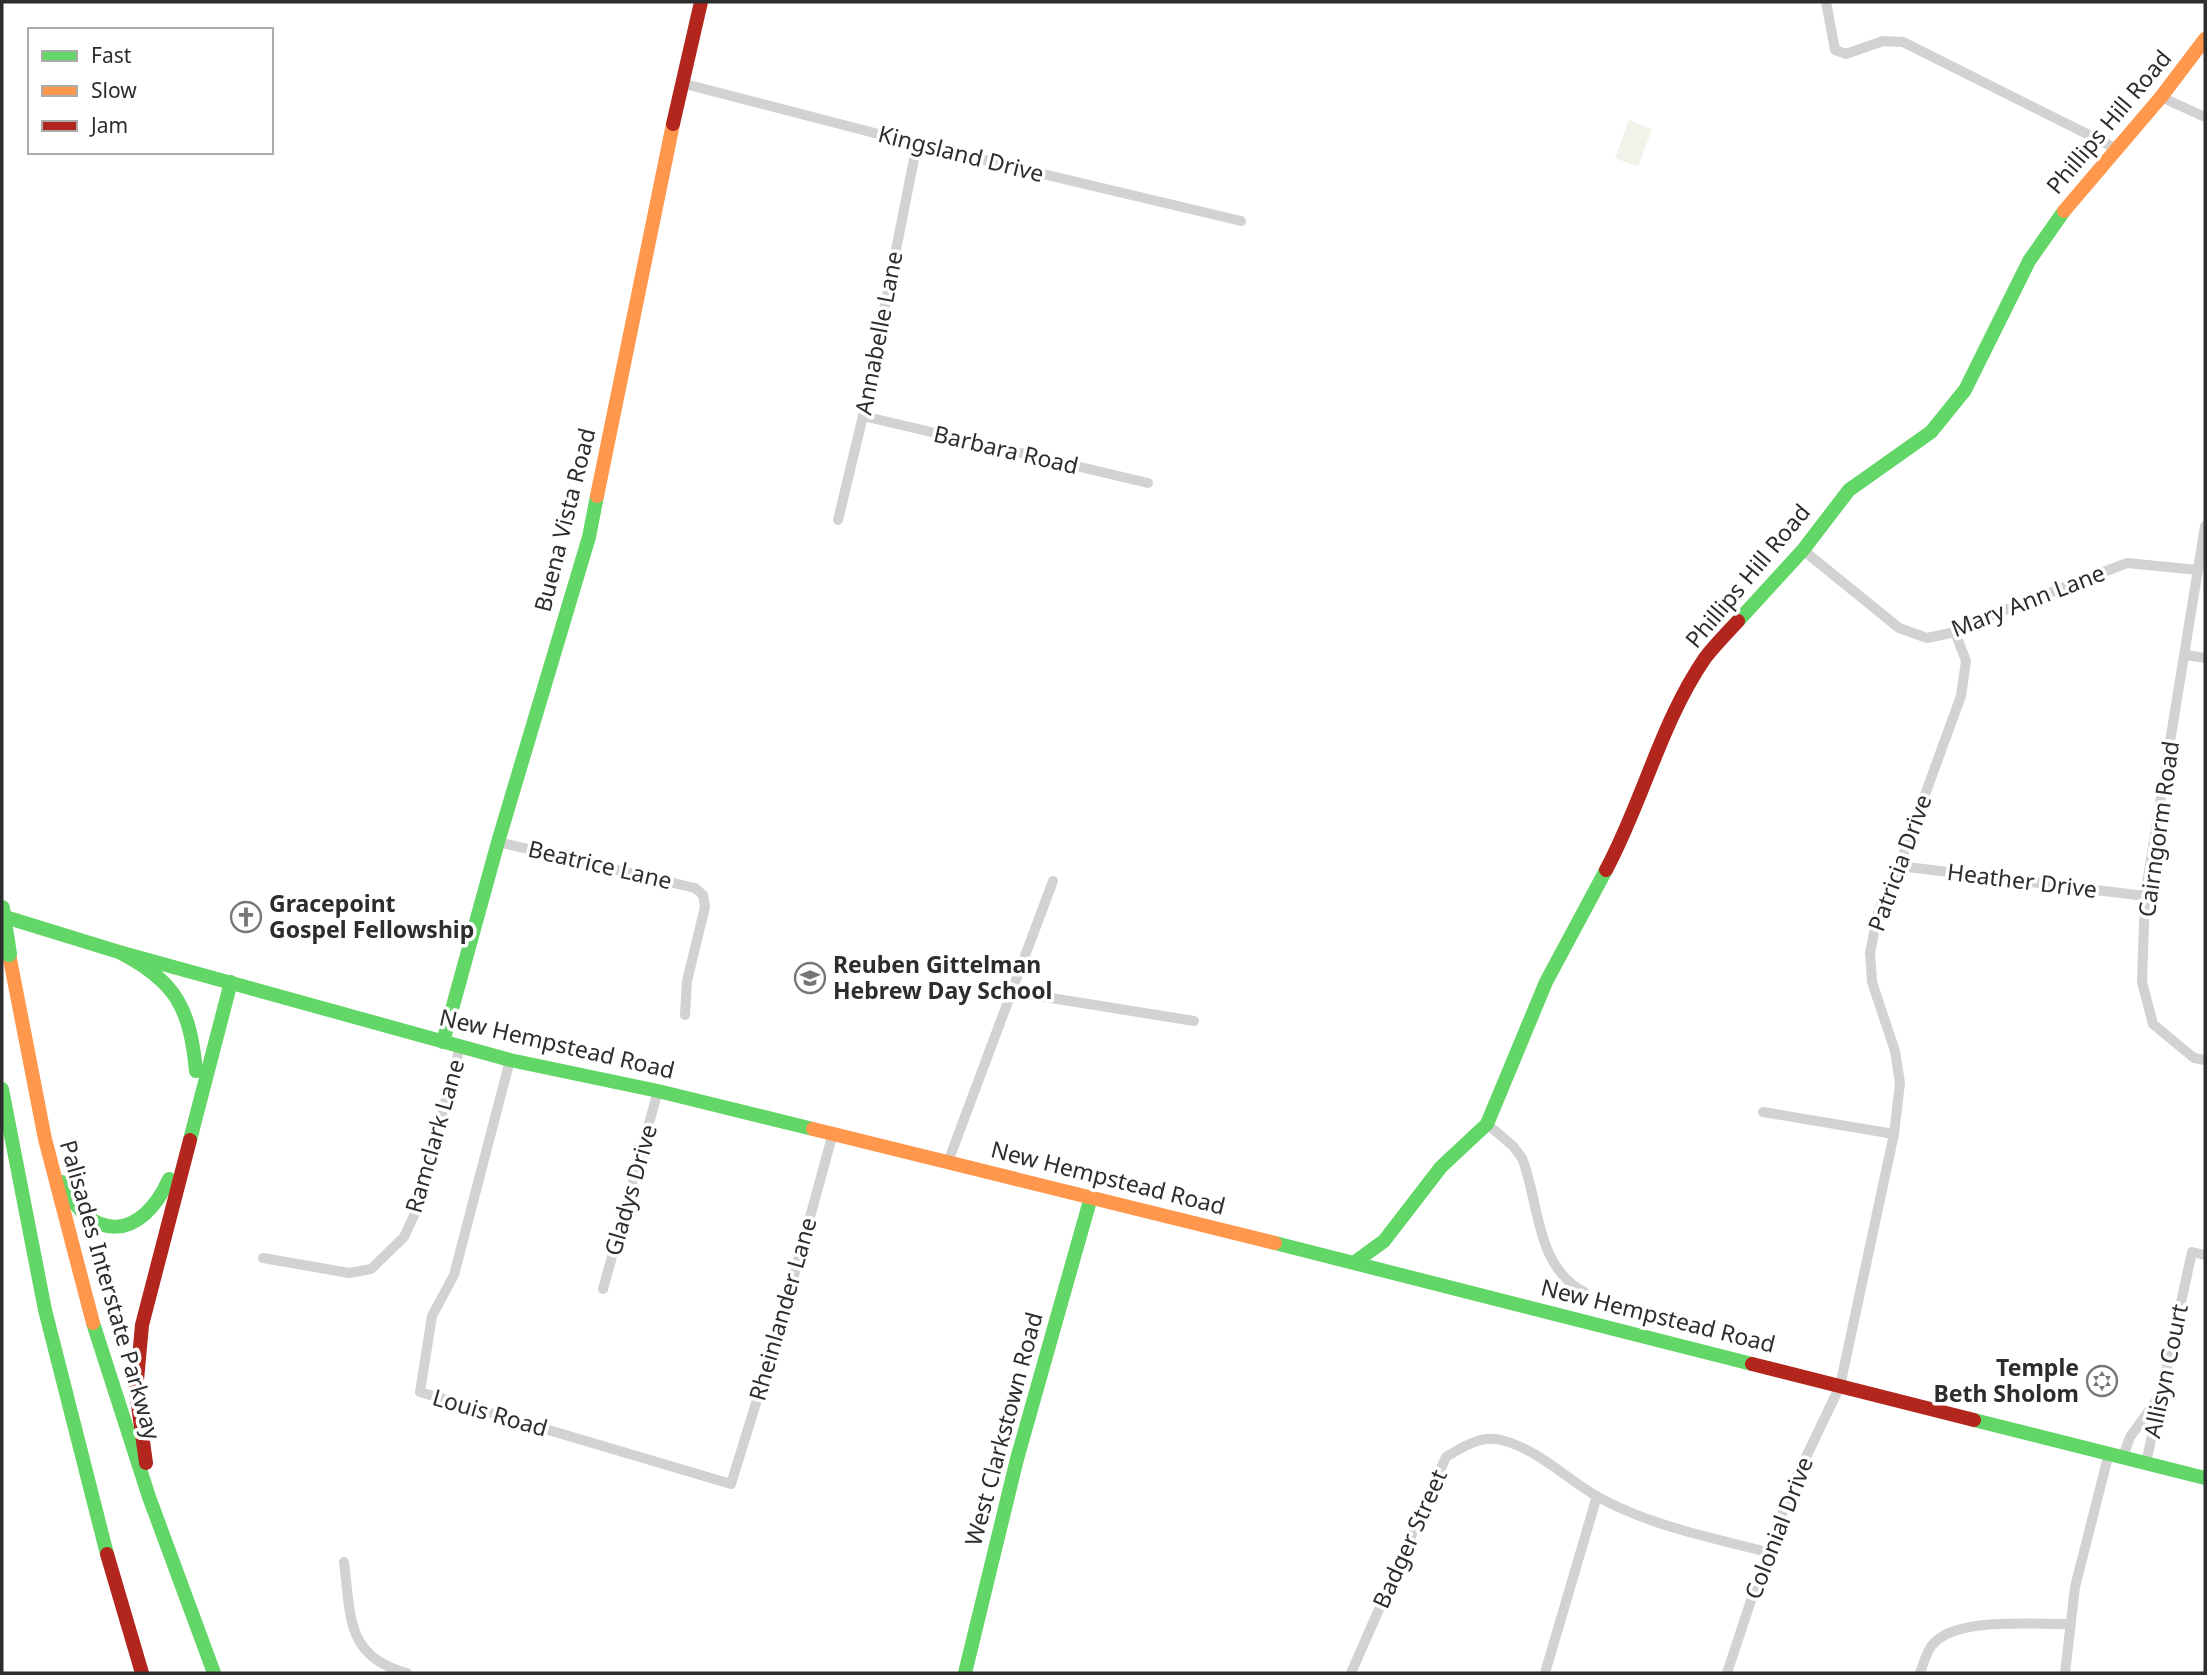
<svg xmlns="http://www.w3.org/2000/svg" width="2207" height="1675" font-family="'Noto Sans',sans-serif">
	<rect width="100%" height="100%" fill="#fff"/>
	<!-- pitch -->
	<path fill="#f1f3eb" d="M 1629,120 L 1652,129 L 1638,167 L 1615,158 Z"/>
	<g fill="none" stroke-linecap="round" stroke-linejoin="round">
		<!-- street -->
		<path stroke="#d2d2d2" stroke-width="10" d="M 1826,2 L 1835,50 L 1846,54 L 1883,41 L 1903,42 L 2117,149
			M 681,83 L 917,144 L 1241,221
			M 2161,97 L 2205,117
			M 863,416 L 1148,483
			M 838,520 L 863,416 L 917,144
			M 2205,526 L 2145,896 L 2142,982 L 2153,1024 L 2194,1058 L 2205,1060
			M 1803,550 L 1899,628 L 1927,638 L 1955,632 L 1982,619 L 2127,563 L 2198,570
			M 2186,655 L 2205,658
			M 498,842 L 695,888 L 703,895 L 705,907 L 687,981 L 685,1015
			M 1899,866 L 2145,896
			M 1014,992 L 1194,1021
			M 510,1060 L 454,1275 L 432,1316 L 420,1392 L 731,1484 L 784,1312 L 833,1133
			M 1763,1112 L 1894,1134
			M 1487,1124 L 1513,1146 L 1522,1158 C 1540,1204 1535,1266 1584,1292
			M 948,1162 L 1053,881
			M 263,1258 L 349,1273 L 371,1269 L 404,1237 L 416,1211 L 460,1047
			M 603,1289 L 658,1091
			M 2123,1457 L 2130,1437 L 2159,1397
			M 2146,1463 L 2192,1252 L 2205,1255
			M 344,1562 C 351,1615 345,1657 407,1673
			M 1351,1673 L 1446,1457 C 1462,1447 1481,1435 1501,1440 C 1538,1449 1565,1478 1598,1497 C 1651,1526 1709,1537 1767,1552
			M 1545,1673 L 1597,1496
			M 1727,1673 L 1767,1552 L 1797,1476 L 1840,1386 L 1894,1134 L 1900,1083 L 1895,1051 L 1872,982 L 1870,953 L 1878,913 L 1899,866 L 1961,696 L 1966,661 L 1955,632
			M 1920,1673 C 1923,1665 1927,1650 1933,1644 C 1957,1616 2036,1625 2071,1624
			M 2065,1673 L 2075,1587 L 2109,1453"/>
		<!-- fast -->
		<path stroke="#63d668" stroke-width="14" d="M 1738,621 L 1803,550 L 1849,490 L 1931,432 L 1965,390 L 2029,261 L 2064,211
			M 2,916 L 119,952 L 510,1060 L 658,1091 L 813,1129
			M 119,952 C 176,981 190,1008 196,1071
			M 443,1042 L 498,842 L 589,537 L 597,496
			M 2,1089 L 45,1310 L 107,1554
			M 190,1140 L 231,982
			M 62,1182 C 91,1244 142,1240 169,1179
			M 1275,1243 L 1752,1364
			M 1355,1262 L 1384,1241 L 1441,1167 L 1487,1124 L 1546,982 L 1606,870
			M 93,1323 L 149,1497 L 214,1673
			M 1974,1420 L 2205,1478
			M 965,1673 L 1017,1459 L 1091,1197"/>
		<!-- slow -->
		<path stroke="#ff974d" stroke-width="14" d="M 2064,211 L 2161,97 L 2205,39
			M 597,496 L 673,124
			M 9,954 L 45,1139 L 93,1323
			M 813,1129 L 1275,1243"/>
		<!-- jam -->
		<path stroke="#b3261e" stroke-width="14" d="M 673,124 L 701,2
			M 1606,870 C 1643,801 1661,722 1705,658 C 1715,645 1727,633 1738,621
			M 1752,1364 L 1974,1420
			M 146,1463 L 136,1391 L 142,1325 L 190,1140
			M 107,1554 L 142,1673"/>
		<!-- fast-bridge -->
		<path stroke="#63d668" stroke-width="16" d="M 2,908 L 9,954"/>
	</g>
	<!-- icons -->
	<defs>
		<g id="church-ring" transform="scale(1.575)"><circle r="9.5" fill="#fff" stroke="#767676" stroke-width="1.5"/><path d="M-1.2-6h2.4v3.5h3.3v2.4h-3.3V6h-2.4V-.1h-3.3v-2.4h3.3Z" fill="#767676"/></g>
		<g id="school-ring" transform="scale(1.575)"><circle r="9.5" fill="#fff" stroke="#767676" stroke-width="1.5"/><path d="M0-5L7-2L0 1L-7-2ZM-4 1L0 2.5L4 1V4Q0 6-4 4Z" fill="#767676"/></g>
		<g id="synagogue-ring" transform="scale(1.575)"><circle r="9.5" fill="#fff" stroke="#767676" stroke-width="1.5"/><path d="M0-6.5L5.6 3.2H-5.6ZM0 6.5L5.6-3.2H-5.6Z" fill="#767676"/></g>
	</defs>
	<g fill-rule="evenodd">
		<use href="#church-ring" x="246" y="917"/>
		<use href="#school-ring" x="810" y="978"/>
		<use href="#synagogue-ring" x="2102" y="1381"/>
	</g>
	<g text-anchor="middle" stroke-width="7" stroke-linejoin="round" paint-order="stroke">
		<!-- street labels -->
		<g font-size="23" fill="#2d2d2d" stroke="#fff">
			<text transform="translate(2109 122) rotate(-50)" y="8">Phillips Hill Road</text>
			<text transform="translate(961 154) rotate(14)" y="8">Kingsland Drive</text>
			<text transform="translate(879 333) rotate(-79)" y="8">Annabelle Lane</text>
			<text transform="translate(1006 450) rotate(13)" y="8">Barbara Road</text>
			<text transform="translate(565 520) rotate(-76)" y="8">Buena Vista Road</text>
			<text transform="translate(1748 576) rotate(-50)" y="8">Phillips Hill Road</text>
			<text transform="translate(2028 601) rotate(-21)" y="8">Mary Ann Lane</text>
			<text transform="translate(2159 829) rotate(-82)" y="8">Cairngorm Road</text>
			<text transform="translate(1900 863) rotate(-70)" y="8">Patricia Drive</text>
			<text transform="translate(600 865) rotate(13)" y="8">Beatrice Lane</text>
			<text transform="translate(2022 881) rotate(7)" y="8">Heather Drive</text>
			<text transform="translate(557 1044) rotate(13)" y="8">New Hempstead Road</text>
			<text transform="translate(435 1136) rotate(-74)" y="8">Ramclark Lane</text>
			<text transform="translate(1108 1178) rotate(14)" y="8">New Hempstead Road</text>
			<text transform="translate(631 1190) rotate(-74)" y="8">Gladys Drive</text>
			<text transform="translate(110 1290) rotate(74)" y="8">Palisades Interstate Parkway</text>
			<text transform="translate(783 1309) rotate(-74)" y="8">Rheinlander Lane</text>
			<text transform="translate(1658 1316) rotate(14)" y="8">New Hempstead Road</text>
			<text transform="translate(2166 1371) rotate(-78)" y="8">Allisyn Court</text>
			<text transform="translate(490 1413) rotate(16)" y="8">Louis Road</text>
			<text transform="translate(1004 1429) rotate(-75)" y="8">West Clarkstown Road</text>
			<text transform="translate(1779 1528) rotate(-69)" y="8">Colonial Drive</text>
			<text transform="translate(1410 1539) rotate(-66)" y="8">Badger Street</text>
		</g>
		<!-- poi labels -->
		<g font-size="23" font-weight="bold" fill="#2d2d2d" stroke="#fff" text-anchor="start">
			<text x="269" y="912">Gracepoint<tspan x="269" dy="26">Gospel Fellowship</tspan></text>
			<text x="833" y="973">Reuben Gittelman<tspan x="833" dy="26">Hebrew Day School</tspan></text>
			<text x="2079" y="1376" text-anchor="end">Temple<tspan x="2079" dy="26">Beth Sholom</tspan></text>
		</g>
	</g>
	<!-- border -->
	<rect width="2207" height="1675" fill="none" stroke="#2d2d2d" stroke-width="7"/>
	<!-- legend -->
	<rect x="28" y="28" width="245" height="126" fill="#ffffff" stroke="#ababab" stroke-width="2"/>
	<rect x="42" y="51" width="35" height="10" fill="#63d668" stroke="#ababab" stroke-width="2"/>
	<text x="91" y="63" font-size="21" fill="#2d2d2d">Fast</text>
	<rect x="42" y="86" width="35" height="10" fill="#ff974d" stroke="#ababab" stroke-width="2"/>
	<text x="91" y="98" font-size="21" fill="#2d2d2d">Slow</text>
	<rect x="42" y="121" width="35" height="10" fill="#b3261e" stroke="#ababab" stroke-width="2"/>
	<text x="91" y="133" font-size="21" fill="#2d2d2d">Jam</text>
</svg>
